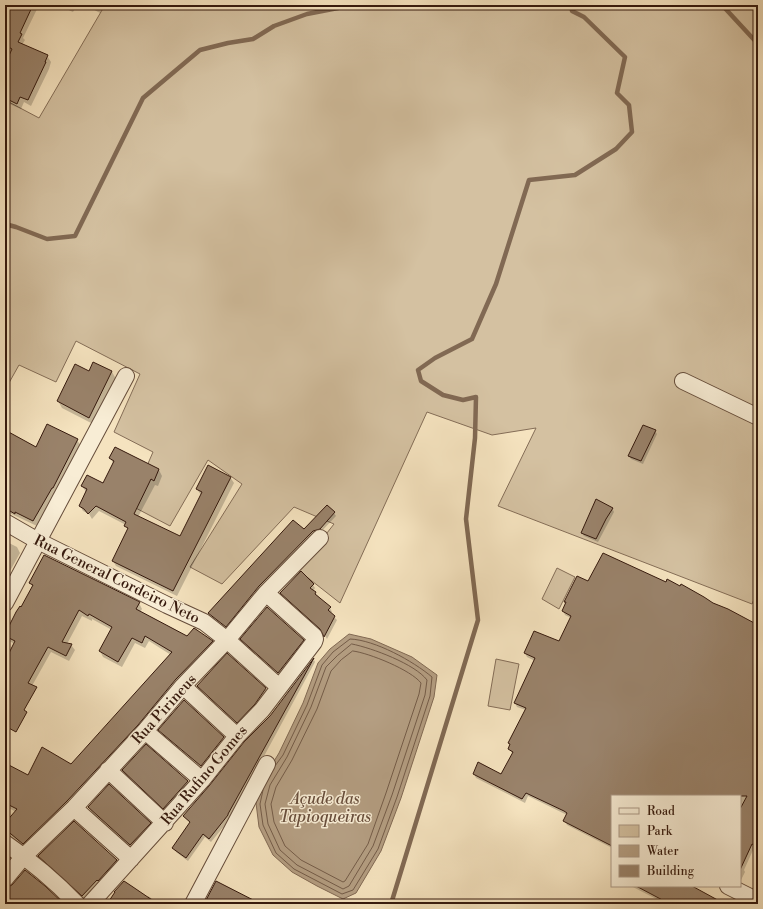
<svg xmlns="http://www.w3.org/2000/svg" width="763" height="909" font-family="'Libre Bodoni',serif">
	<rect width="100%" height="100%" fill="#f5e3bf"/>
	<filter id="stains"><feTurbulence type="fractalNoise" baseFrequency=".005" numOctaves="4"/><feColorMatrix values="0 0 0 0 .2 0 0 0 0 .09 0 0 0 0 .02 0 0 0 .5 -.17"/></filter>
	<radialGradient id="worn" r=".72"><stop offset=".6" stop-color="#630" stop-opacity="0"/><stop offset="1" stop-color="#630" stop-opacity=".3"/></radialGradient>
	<!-- green -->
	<path fill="#d4c1a1" stroke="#846d57" d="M 105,5 L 758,5 L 758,590 L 752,604 L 498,506 L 536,428 L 492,435 L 427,412 L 340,603 L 298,570 L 334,524 L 294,507 L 222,584 L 190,567 L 242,484 L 208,460 L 170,526 L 130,505 L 153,452 L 114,432 L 140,374 L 76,341 L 56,382 L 19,365 L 5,390 L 5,100 L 39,118 Z
		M 557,568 L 575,577 L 559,609 L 542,599 Z
		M 496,659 L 519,664 L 510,710 L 488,706 Z"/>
	<!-- water -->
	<path fill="#b49e82" stroke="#816953" d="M 349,634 L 371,639 L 412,657 L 437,675 L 434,697 L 401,798 L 381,851 L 356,893 L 343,899 L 317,886 L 292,872 L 273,855 L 259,827 L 256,803 L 262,781 L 279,753 L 303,703 L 318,663 L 330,649 Z"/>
	<!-- shadow -->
	<path fill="#0003" d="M 5,5 L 39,5 L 23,38 L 25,40 L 22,45 L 47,56 L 51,62 L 49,69 L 31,106 L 24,102 L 21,109 L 5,102 L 5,66 L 11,52 L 5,49 Z
		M 57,5 L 77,5 L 73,12 Z
		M 85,5 L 104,5 L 100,13 Z
		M 94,363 L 112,372 L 116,379 L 93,424 L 62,408 L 58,401 L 89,373 Z
		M 47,426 L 77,440 L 81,446 L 37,526 L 5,511 L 5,458 L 36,448 Z
		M 655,431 L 657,434 L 643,464 L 631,459 L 629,456 Z
		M 116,448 L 159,470 L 162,476 L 158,486 L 155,485 L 138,517 L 181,537 L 201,495 L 197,489 L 230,477 L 234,483 L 177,596 L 116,566 L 113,561 L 128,530 L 126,525 L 99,511 L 92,519 L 89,514 L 83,511 L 80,506 L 86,492 L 82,486 L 103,485 L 113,463 L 110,458 Z
		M 612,508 L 614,512 L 598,542 L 584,536 L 582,533 Z
		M 334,513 L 336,516 L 228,630 L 211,617 L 209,613 L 304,531 Z
		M 5,541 L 17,547 L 20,553 L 5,580 Z
		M 589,582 L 758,630 L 758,839 L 744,870 L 745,872 L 740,882 L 740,796 L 612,796 L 612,848 L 567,825 L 565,821 L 567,815 L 528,796 L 525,803 L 476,778 L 474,774 L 501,775 L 513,754 L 509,749 L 511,745 L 510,743 L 526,710 L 517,707 L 515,703 L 535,661 L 527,657 L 525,653 L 559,643 L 571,618 L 565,615 L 563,611 L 566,603 L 565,602 Z
		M 30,583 L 139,603 L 142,609 L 140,612 L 187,638 L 212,642 L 215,647 L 26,849 L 7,832 L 5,829 L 5,825 L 16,812 L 5,806 L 5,772 L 28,776 L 71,766 L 171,655 L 149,641 L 145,648 L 135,643 L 122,667 L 103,657 L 100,651 L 112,630 L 92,619 L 92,621 L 82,616 L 67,644 L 71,645 L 75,650 L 69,661 L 51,652 L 5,734 L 5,662 L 15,644 L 9,641 L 5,635 L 33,587 Z
		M 313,585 L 315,588 L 313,591 L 330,608 L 332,612 L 330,613 L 337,620 L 327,639 L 323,632 L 283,596 L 281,593 Z
		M 241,639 L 303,640 L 305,644 L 280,676 L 243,643 Z
		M 228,655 L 266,689 L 268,693 L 239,726 L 200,689 L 198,686 Z
		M 314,660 L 315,662 L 230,819 L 211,842 L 205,837 L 188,861 L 176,852 L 173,848 L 191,824 L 184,816 L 270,716 Z
		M 160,730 L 223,738 L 225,741 L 203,769 L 162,734 Z
		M 146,746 L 188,782 L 190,785 L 166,811 L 125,774 L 123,770 Z
		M 89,807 L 150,823 L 152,827 L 133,849 L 91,812 Z
		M 39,856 L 117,860 L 119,865 L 85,900 L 42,861 Z
		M 631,886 L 689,886 L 724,904 L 666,904 Z
		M 148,896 L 160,904 L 108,904 L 147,898 Z"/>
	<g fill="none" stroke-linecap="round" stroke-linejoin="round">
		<!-- shore -->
		<path stroke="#745c48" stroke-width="1" d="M 352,644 C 372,648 415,664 427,680 L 425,695 L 392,795 L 373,846 L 349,886 L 343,889 L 297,865 L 280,850 L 268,824 L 265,804 L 270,785 L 287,757 L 311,707 L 326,667 L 337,656 Z
			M 353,651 C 369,653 411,670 421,683 L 419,694 L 386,793 L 368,844 L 345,881 L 343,882 L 301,860 L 285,846 L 274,822 L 271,804 L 276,787 L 292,760 L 317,709 L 331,671 L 341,660 Z
			M 263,790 L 260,804 L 263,825 L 276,853 L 294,869 L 342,894 L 353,890 L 378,849 L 397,797 L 430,696 L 432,677 C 413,661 375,640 350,639 L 333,652 L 322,665 L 307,705 L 283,755 L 275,766"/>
		<!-- stream -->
		<path stroke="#816953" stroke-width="4.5" d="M 722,5 L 758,44
			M 5,224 L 16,227 L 47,239 L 75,236 L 143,98 L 200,50 L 228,43 L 253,39 L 274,26 L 307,14 L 338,8 L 344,5
			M 391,904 L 478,620 L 466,519 L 475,438 L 476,397 L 463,400 L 443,395 L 421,381 L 418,370 L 435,358 L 472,339 L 496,284 L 529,180 L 575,175 L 616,149 L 632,132 L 629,105 L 617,93 L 625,57 L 584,17 L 572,11 L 571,5"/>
	</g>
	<!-- building -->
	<path fill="#99826a" stroke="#35190d" d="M 5,5 L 33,5 L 20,33 L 22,34 L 18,42 L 48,55 L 45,62 L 46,62 L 28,100 L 20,97 L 17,104 L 5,98 L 5,64 L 12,49 L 5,45 Z
		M 93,362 L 112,371 L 89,418 L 57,401 L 75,364 L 89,371 Z
		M 47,424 L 78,439 L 53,488 L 52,488 L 33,521 L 15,512 L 15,514 L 5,508 L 5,430 L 36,447 Z
		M 643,425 L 656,430 L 641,461 L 628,456 Z
		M 115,447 L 159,469 L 154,481 L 151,479 L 134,514 L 180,536 L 202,492 L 196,489 L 208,465 L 231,477 L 173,591 L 112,561 L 128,528 L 124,526 L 126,522 L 96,506 L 88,514 L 84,509 L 79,506 L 87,489 L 81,486 L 87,475 L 103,483 L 114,461 L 109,458 Z
		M 596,499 L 613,508 L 606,519 L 596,539 L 581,533 Z
		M 327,505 L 335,512 L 320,529 L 313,531 L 259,586 L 226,627 L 208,613 L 293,520 L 304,529 Z
		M 603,553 L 666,582 L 667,579 L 680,586 L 681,584 L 704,597 L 713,603 L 728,609 L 758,625 L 758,847 L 752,844 L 740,870 L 740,809 L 747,796 L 612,796 L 612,846 L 563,821 L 567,813 L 564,811 L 526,793 L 522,799 L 473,774 L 478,762 L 501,774 L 513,752 L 508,749 L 510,744 L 508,743 L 526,708 L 514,703 L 535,658 L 524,653 L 534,631 L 559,641 L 571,616 L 562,611 L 566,602 L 564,602 L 577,576 L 588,581 Z
		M 44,555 L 140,602 L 136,609 L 187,636 L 194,628 L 213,641 L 176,679 L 138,725 L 67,801 L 23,844 L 5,829 L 5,823 L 17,809 L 5,803 L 5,763 L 28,775 L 42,747 L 71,764 L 172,652 L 145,636 L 142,643 L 132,638 L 118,662 L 99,651 L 112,627 L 89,614 L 88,616 L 79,610 L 62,642 L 72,644 L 66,656 L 48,647 L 28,683 L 37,687 L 24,710 L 27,712 L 16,732 L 5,726 L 5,661 L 15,641 L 5,636 L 5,634 L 16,612 L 20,606 L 21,607 L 33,585 L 29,583 Z
		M 301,571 L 314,584 L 310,588 L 316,592 L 315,594 L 331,607 L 328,610 L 335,616 L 324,637 L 320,629 L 280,593 Z
		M 267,607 L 304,640 L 278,673 L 240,639 Z
		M 227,653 L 266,688 L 255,704 L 237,723 L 197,686 Z
		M 314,658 L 228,814 L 228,815 L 209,839 L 203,834 L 186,858 L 172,848 L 190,822 L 183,816 L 209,786 L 244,742 L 270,716 Z
		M 184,700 L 224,737 L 201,766 L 158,730 Z
		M 146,744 L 188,781 L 163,809 L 122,770 Z
		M 109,784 L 151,823 L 130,845 L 88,807 Z
		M 74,821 L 117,860 L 98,881 L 97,880 L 82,896 L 38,856 Z
		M 25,870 L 45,886 L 64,904 L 5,904 L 5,888 L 12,885 Z
		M 124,881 L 133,887 L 158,904 L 107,904 L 115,892 L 114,892 Z
		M 216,881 L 261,904 L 204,904 Z
		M 636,886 L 692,886 L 725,904 L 670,904 Z"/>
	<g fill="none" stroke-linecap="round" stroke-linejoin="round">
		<!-- minor casing -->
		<g stroke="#654c3a" stroke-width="18">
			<path id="minor" d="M 683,381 L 758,417
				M 5,522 L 38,541 L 167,605 L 204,622 L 227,640 L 279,687
				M 5,603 L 126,376
				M 183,686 L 237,736
				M 145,731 L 202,780
				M 108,770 L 165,823
				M 74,808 L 131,859
				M 5,843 C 31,861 55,881 77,904
				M 5,879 L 24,856 L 74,808 L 145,731 L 183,686 L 227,640 L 266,593 L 320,538
				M 728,886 L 758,901
				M 90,904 L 202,780 L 237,736 L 262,710 L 314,642 L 315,639 L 314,636 L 266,593
				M 193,904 L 267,764"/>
		</g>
		<!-- minor -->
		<use href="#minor" stroke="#f8edd5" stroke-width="16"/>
	</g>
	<g text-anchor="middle" stroke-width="3" stroke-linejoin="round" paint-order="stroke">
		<!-- street labels -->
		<g font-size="15" fill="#35190d" stroke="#f8edd5">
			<text transform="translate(117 579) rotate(26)" y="5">Rua General Cordeiro Neto</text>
			<text transform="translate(164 709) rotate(-48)" y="5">Rua Pirineus</text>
			<text transform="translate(204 775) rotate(-50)" y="5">Rua Rufino Gomes</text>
		</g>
		<!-- water labels -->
		<g font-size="16" font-style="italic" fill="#684e3c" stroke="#f8edd5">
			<text x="325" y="804">Açude das<tspan x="325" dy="18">Tapioqueiras</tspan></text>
		</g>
	</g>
	<!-- margin -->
	<rect width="763" height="909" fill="none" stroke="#f5e3bf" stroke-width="20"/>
	<rect x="6" y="6" width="751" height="897" fill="none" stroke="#35190d" stroke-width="2"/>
	<rect x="10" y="10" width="743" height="889" fill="none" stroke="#35190d"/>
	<!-- legend -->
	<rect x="611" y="795" width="130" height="92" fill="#f8edd5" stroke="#aa9885"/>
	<rect x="619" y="808" width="20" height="6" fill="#f8edd5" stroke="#aa9885"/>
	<text x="647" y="815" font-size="12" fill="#35190d">Road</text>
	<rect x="619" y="825" width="20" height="12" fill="#d4c1a1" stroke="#aa9885"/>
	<text x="647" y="835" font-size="12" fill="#35190d">Park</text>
	<rect x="619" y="845" width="20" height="12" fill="#b49e82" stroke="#aa9885"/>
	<text x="647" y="855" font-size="12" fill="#35190d">Water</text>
	<rect x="619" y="865" width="20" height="12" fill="#99826a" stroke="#aa9885"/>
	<text x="647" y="875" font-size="12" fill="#35190d">Building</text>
	<rect width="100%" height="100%" filter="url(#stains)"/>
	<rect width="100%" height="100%" fill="url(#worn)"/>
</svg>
